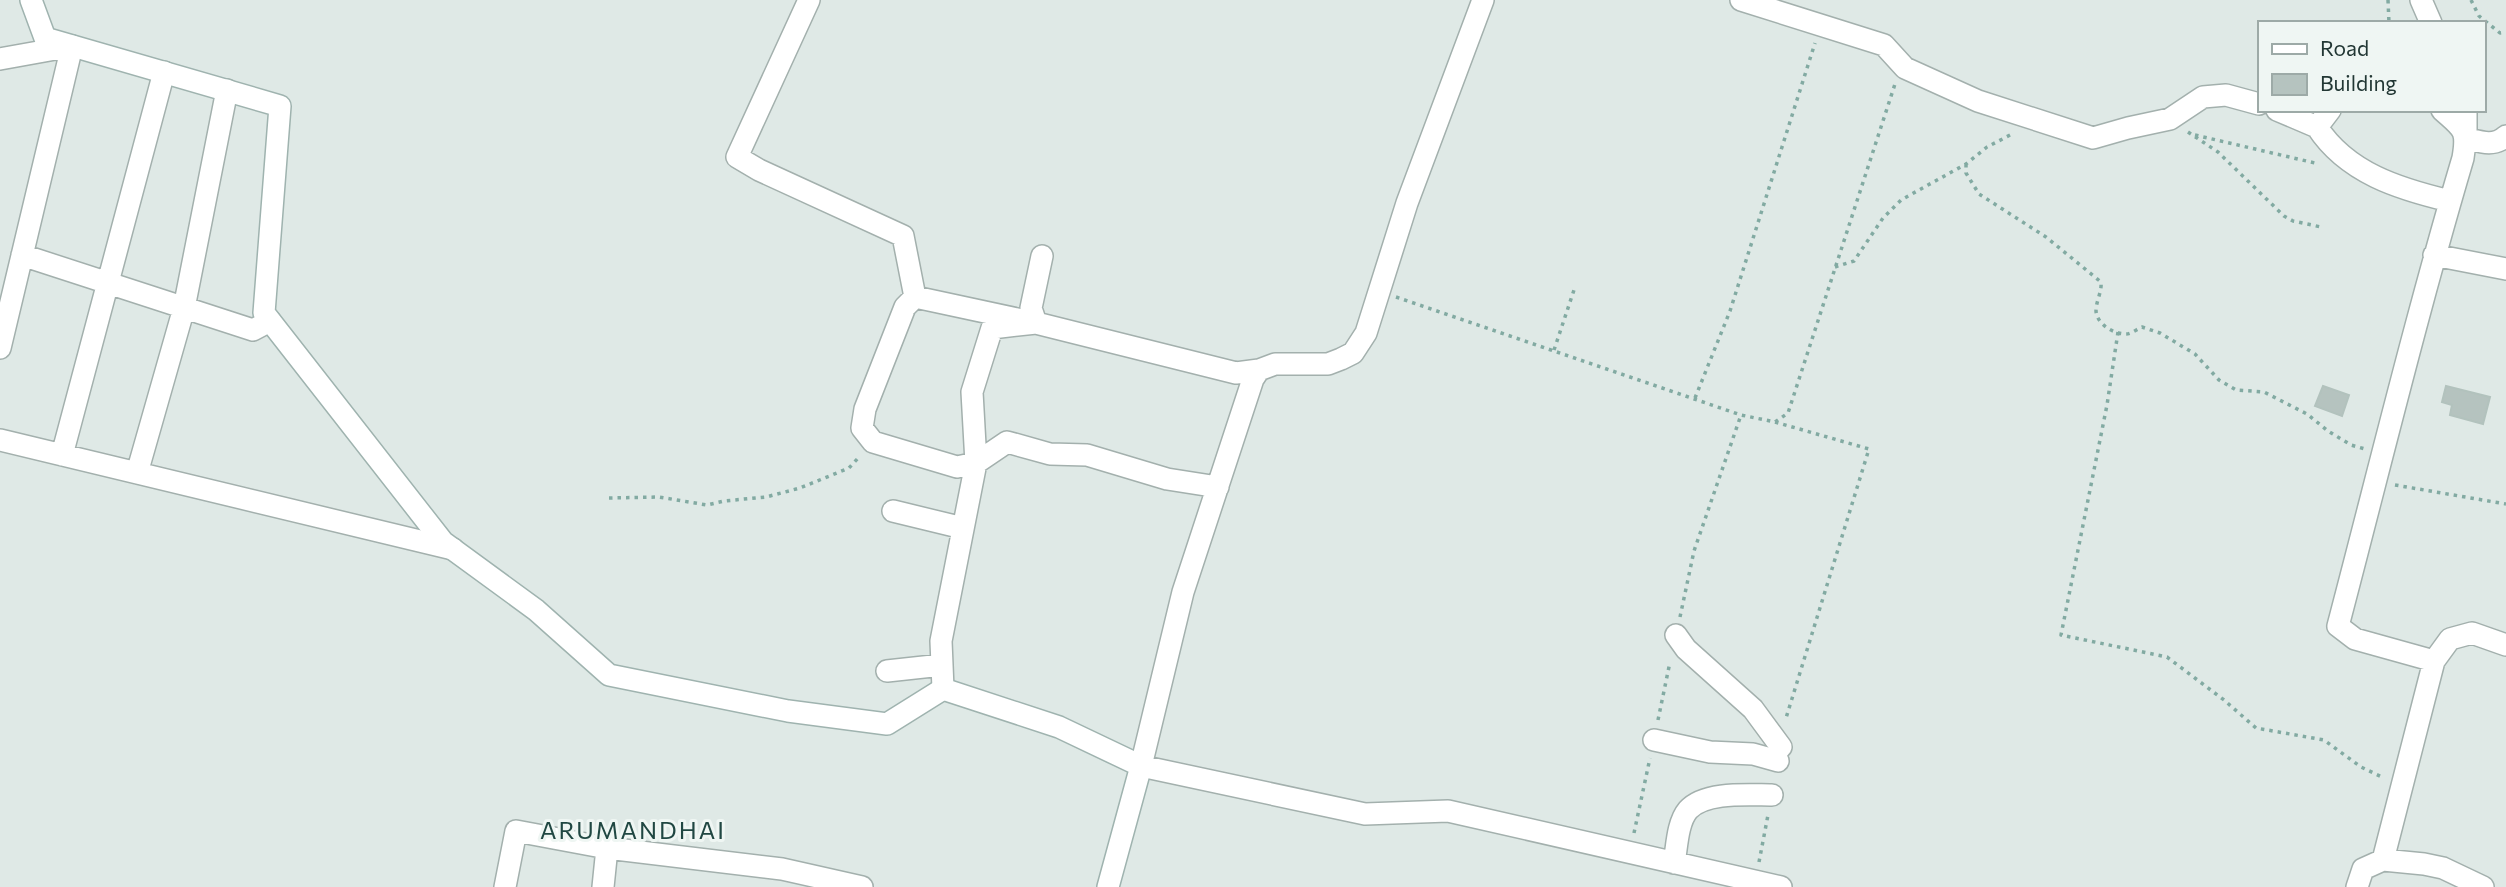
<svg xmlns="http://www.w3.org/2000/svg" width="2506" height="887" font-family="Commissioner,sans-serif">
	<rect width="100%" height="100%" fill="#dfe9e6"/>
	<!-- building -->
	<path fill="#b5c3bf" stroke="#b2c2bd" stroke-width="2" d="M 2323,386 L 2349,395 L 2342,416 L 2315,406 Z
		M 2446,386 L 2490,397 L 2483,424 L 2450,415 L 2452,405 L 2442,402 Z"/>
	<g fill="none" stroke-linecap="round" stroke-linejoin="round">
		<!-- street casing -->
		<g stroke="#a3b0ad" stroke-width="24">
			<path id="street" d="M 809,0 L 737,157 L 759,170 L 903,236 L 915,297 L 1036,323 L 1031,308 L 1042,256
				M 1741,0 L 1884,45 L 1905,68 L 1978,101 L 2093,138 L 2128,128 L 2170,119 L 2203,97 L 2226,95 L 2259,104
				M 2421,0 L 2431,23
				M 0,59 L 72,46 L 0,348
				M 2277,110 L 2317,127 L 2330,110
				M 2466,110 L 2466,138 C 2481,142 2494,147 2506,136
				M 2317,127 C 2347,173 2399,189 2450,201
				M 22,255 L 253,330 L 270,321
				M 2434,255 L 2506,269
				M 915,297 L 905,307 L 865,409 L 862,428 L 873,442 L 957,467 L 976,463 L 1007,442 L 1050,454 L 1087,455 L 1167,479 L 1218,487
				M 1259,370 L 1275,364 L 1328,364 L 1341,359 L 1353,353 L 1366,333 L 1407,203 L 1483,0
				M 0,440 L 453,549
				M 62,455 L 164,72
				M 137,473 L 184,308 L 227,90
				M 893,511 L 963,528
				M 1676,635 L 1686,649 L 1753,709 L 1781,747
				M 2434,661 L 2355,639 L 2338,626 C 2379,470 2417,313 2463,158 C 2468,129 2463,129 2442,110
				M 887,671 L 942,665
				M 943,689 L 941,641 L 976,463 L 972,392 L 992,328 L 1036,323 L 1236,373 L 1259,370 L 1253,379 L 1183,592 L 1141,766 L 1365,814 L 1448,811 L 1781,887
				M 1654,740 L 1710,752 L 1753,754 L 1778,761
				M 607,848 L 782,869 L 862,887
				M 2383,860 L 2434,661 L 2450,639 L 2472,633 L 2506,645
				M 1674,863 C 1677,848 1677,823 1688,810 C 1705,791 1749,795 1772,795
				M 505,887 L 516,831 L 607,848 L 603,887
				M 2357,887 L 2363,869 L 2383,860 L 2424,864 L 2443,868 L 2483,887"/>
		</g>
		<!-- secondary casing -->
		<g stroke="#9fb3af" stroke-width="24">
			<path id="secondary" d="M 31,0 L 45,38 L 280,106 L 264,313 L 443,542 L 536,610 L 609,675 L 788,711 L 887,724 L 943,689 L 1059,727 L 1141,766 L 1108,887"/>
		</g>
		<!-- path -->
		<path stroke="#82aaa2" stroke-width="3.5" stroke-dasharray="3.5 5" stroke-linecap="butt" d="M 2388,0 L 2389,23
			M 2471,0 L 2479,16 L 2500,33 L 2506,32
			M 2188,132 L 2218,152 L 2284,216 L 2293,221 L 2321,227
			M 2195,135 L 2315,163
			M 1966,164 L 1966,173 L 1979,194 L 2046,237 L 2101,282 C 2102,292 2096,301 2096,311 C 2097,324 2113,334 2126,334 C 2131,334 2137,329 2142,327 L 2160,333 L 2195,354 L 2219,380 L 2236,390 L 2264,392 L 2307,414 L 2328,431 L 2351,445 L 2365,449
			M 1835,267 L 1854,261 L 1883,218 L 1901,200 L 1966,164 L 1987,147 L 2014,133
			M 1396,297 L 1741,415 L 1775,422 L 1788,413 L 1895,84
			M 2118,332 L 2107,405 L 2061,635 L 2167,657 L 2224,700 L 2256,728 L 2324,740 L 2361,767 L 2384,778
			M 1554,350 L 1574,290
			M 1695,398 L 1730,311 L 1815,43
			M 1775,422 L 1869,449 L 1786,718
			M 2395,485 L 2506,504
			M 609,498 L 659,497 L 707,505 L 724,501 L 766,497 L 800,488 L 849,468 L 860,456
			M 1680,617 L 1694,551 L 1741,415
			M 1658,720 L 1670,662
			M 1634,833 L 1650,758
			M 1759,862 L 1768,815"/>
		<!-- street -->
		<use href="#street" stroke="#fff" stroke-width="21"/>
		<!-- secondary -->
		<use href="#secondary" stroke="#fff" stroke-width="21"/>
	</g>
	<g text-anchor="middle" stroke-width="6" stroke-linejoin="round" paint-order="stroke">
		<!-- quarter labels -->
		<g font-size="24" letter-spacing="2" fill="#204742" stroke="#eff6f3">
			<text x="633" y="839">ARUMANDHAI</text>
		</g>
	</g>
	<!-- legend -->
	<rect x="2258" y="21" width="228" height="91" fill="#eff6f3" stroke="#9daaa7" stroke-width="2"/>
	<rect x="2272" y="44" width="35" height="10" fill="#ffffff" stroke="#9daaa7" stroke-width="2"/>
	<text x="2320" y="56" font-size="21" fill="#223734">Road</text>
	<rect x="2272" y="74" width="35" height="21" fill="#b5c3bf" stroke="#9daaa7" stroke-width="2"/>
	<text x="2320" y="91" font-size="21" fill="#223734">Building</text>
</svg>
